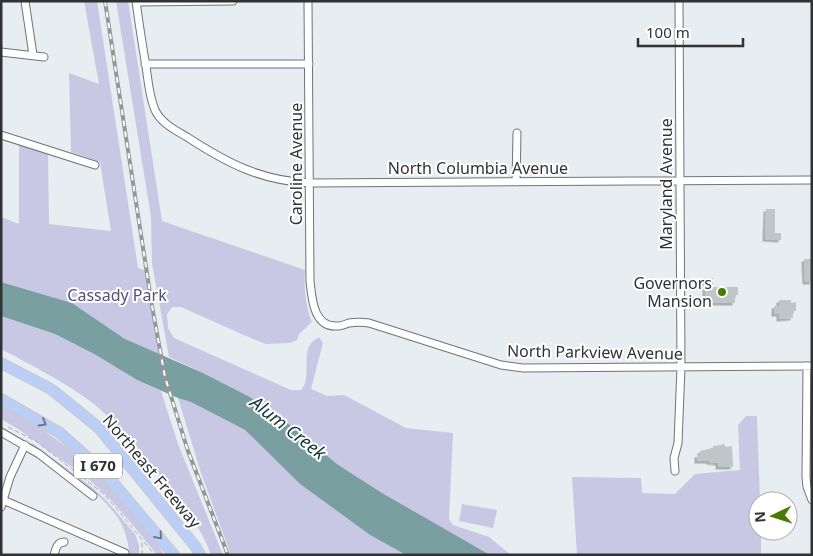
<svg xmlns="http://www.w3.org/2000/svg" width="813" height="556" font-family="'Noto Sans',sans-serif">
	<defs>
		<filter id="shadow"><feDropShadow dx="-2.5" dy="2.5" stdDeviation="0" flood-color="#0004"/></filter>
	</defs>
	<rect width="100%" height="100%" fill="#e8edf1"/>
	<!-- green -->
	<path fill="#c8c7e4" d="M 84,1 L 97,1 L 138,268 L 147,271 L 160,355 L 125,339 L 72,303 L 1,282 L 1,217 L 19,224 L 19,144 L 48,153 L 49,224 L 111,231 L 100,162 L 71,152 L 69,73 L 99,84 Z
		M 116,1 L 128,1 L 162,221 L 305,270 C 304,287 305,305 312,322 L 299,334 L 297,340 L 290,343 L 266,344 L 246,336 L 181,307 L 172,307 L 167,314 L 168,328 L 174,338 L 291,390 L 301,390 C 312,378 301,355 312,342 C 314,340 317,339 319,337 L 323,343 L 311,389 L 327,396 L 344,395 L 406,428 L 453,433 L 449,519 L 453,525 L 489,537 L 511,555 L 490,555 L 431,522 L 382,493 L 337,464 L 290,425 L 250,397 L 203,373 L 169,357 L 152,263 L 151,217 Z
		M 1,316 L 55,334 L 96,355 L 137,380 L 161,391 L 178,444 L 223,555 L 211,555 C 208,547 204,538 200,531 C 183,503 163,478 142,454 C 127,436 112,419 94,404 C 65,382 33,366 1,349 Z
		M 178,398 L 191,402 L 245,430 L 300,484 L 370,535 L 406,555 L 231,555 L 201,473 Z
		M 1,405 C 64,438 129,492 164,555 L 157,555 L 136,529 L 110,499 L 86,477 L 18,429 L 1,419 Z
		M 746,416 L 757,416 L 760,501 L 758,501 L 758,531 L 761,531 L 761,555 L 577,555 L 572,477 L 641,478 L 642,493 L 675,494 L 695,474 L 740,470 L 738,425 Z
		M 32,443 L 93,488 L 106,500 L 135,534 L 139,545 L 139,555 L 130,555 C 128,542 125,529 118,518 C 97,488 60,466 30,446 Z
		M 462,504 L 497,510 L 493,528 L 459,521 Z"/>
	<!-- water -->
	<path fill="#7a9fa1" d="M 1,282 L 72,303 L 125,339 L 203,373 L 250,397 L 290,425 L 337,464 L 382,493 L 490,555 L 406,555 L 370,535 L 300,484 L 245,430 L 191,402 L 178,398 L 137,380 L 96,355 L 55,334 L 1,316 Z"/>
	<!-- building -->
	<path fill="#bfc6c8" filter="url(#shadow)" d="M 766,209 L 775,209 L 775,233 L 781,233 L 781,240 L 765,239 Z
		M 804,259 L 812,259 L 812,282 L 805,282 Z
		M 701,278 L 713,278 L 713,287 L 738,287 L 738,295 L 735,295 L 735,303 L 705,303 L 705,283 L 701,283 Z
		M 779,300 L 791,300 L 791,303 L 796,302 L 796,311 L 793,311 L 793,318 L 779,319 L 779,314 L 774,314 L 774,306 L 779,306 Z
		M 723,443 L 726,447 L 732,446 L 733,467 L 718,467 L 718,463 L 709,462 L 709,461 L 697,461 L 697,455 L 700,455 L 700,451 L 713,448 L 713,446 L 722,445 Z"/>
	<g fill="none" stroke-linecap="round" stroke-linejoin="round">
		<!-- minor casing -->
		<g stroke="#6f7477" stroke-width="9">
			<path id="minor" d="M 25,1 L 33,55
				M 136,1 C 139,23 142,44 146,66 C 148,80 149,96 155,110 C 161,123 175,130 187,137 C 227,163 261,181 310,183 L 812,180
				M 308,1 L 310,281 C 312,298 313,328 338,326 C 342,326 346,324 349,323 C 356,322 363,322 369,323 L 501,365 L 523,368 L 812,366
				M 136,2 L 233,1
				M 1,52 L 44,57
				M 145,64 L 309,64
				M 1,135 L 95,165
				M 516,182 L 517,133
				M 807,366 L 806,477 L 807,487 L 812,500
				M 1,432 L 39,454 L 93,496
				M 675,471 L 674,458 L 678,443 L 681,367 L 679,1
				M 3,500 L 125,553
				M 1,507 L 10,477 L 25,445
				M 54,555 C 56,549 56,543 64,542"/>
		</g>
		<!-- highway casing -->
		<g stroke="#c9caca" stroke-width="12">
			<path id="highway" d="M 1,363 L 51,389 L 99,428 L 195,546 L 200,555
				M 1,399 L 60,433 L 105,473 L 174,555"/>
		</g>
		<!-- path -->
		<path stroke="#aaaeb1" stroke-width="1" stroke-dasharray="5 2.5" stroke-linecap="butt" d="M 8,427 L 36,441 L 105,495 L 155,555
			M 142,555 L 142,540"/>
		<!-- minor -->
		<use href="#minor" stroke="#fff" stroke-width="7"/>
		<!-- highway -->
		<use href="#highway" stroke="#bbcef5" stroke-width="10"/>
		<!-- rail casing -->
		<g stroke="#939799" stroke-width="4">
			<path id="rail" d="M 105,1 L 152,306 L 165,377 L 188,451 L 228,555"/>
		</g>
		<!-- rail -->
		<use href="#rail" stroke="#fff" stroke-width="2" stroke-dasharray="5.5" stroke-linecap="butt"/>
	</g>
	<!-- one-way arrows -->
	<defs><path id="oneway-chevron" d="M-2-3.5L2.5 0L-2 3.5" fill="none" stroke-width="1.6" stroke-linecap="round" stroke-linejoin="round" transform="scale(1.25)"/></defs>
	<g stroke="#6f788a">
		<use href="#oneway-chevron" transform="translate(43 423) rotate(30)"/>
		<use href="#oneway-chevron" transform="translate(159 536) rotate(49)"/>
	</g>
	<!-- markers -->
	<circle fill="#487a05" stroke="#fff" stroke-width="2" cx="722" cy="292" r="5"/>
	<g text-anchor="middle" stroke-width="4" stroke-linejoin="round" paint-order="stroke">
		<!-- shield labels -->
		<rect fill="#fff" stroke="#6e7070" stroke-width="1" x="74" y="453.5" width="48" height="25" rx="4"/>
		<g font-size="15" font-weight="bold" fill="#303233">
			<text x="98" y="471">I 670</text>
		</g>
		<!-- street labels -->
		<g font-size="16" fill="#303233" stroke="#fff">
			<text transform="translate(296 164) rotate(-90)" y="6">Caroline Avenue</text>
			<text x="478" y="174">North Columbia Avenue</text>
			<text transform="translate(666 184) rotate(-90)" y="6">Maryland Avenue</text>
			<text transform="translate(595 352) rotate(1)" y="6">North Parkview Avenue</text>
			<text transform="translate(152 471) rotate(50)" y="6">Northeast Freeway</text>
		</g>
		<!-- poi labels -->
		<g font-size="16" fill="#303233" stroke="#fff" text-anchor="end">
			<text x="712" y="289">Governors<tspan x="712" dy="18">Mansion</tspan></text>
		</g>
		<!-- park labels -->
		<g font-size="16" fill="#524f7a" stroke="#fff">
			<text x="117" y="301">Cassady Park</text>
		</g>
		<!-- water labels -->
		<g font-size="18" font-style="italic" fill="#113738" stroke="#fff">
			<text transform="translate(288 428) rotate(38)" y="6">Alum Creek</text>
		</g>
	</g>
	<!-- border -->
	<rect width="813" height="556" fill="none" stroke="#303233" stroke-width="5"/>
	<!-- north arrow -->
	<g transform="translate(773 516) rotate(266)"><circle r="24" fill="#ffffff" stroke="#acadad"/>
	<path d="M0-4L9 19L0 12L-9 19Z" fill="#487a05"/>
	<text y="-8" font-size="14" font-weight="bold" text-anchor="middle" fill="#303233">N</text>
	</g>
	<!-- scale -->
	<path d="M638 38v8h105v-8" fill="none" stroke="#303233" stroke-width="2.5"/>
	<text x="646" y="38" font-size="15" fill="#303233" stroke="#ffffff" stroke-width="4" paint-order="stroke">100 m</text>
</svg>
